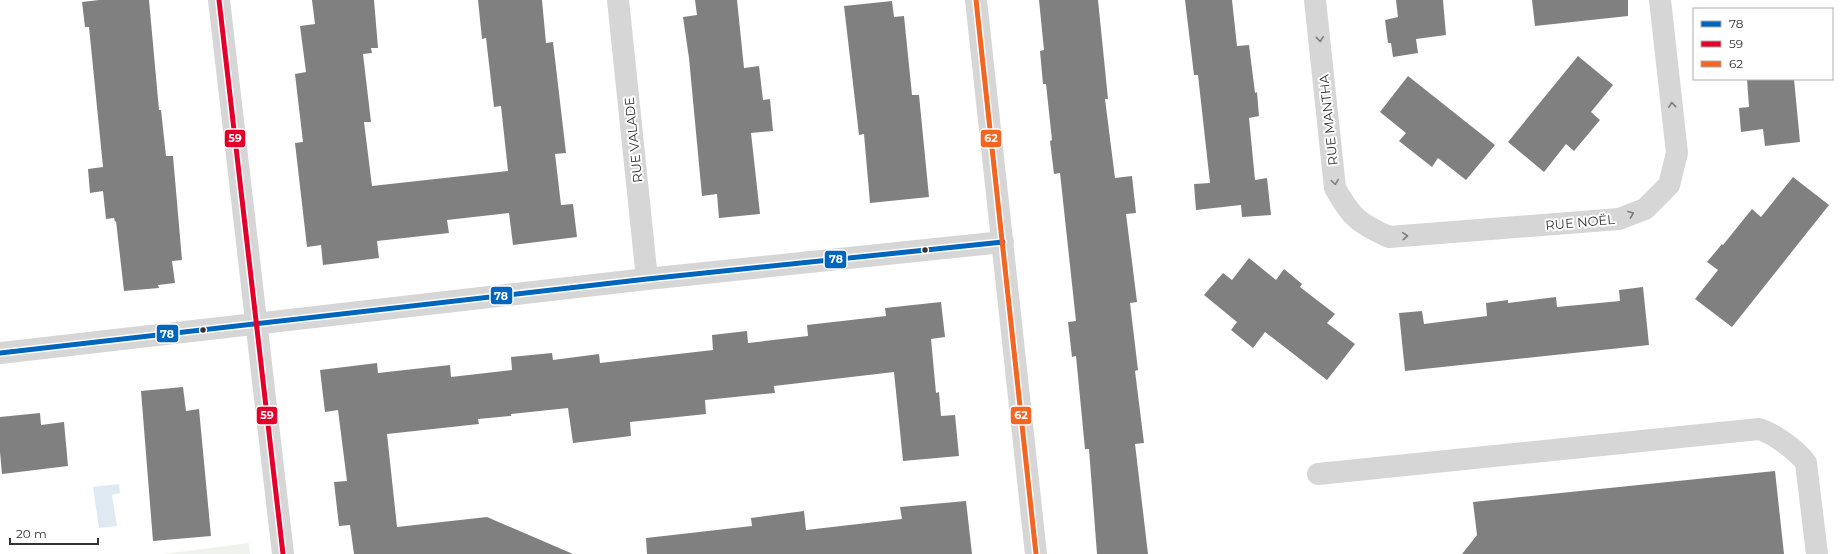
<svg xmlns="http://www.w3.org/2000/svg" width="1841" height="554" font-family="Montserrat,sans-serif">
	<rect width="100%" height="100%" fill="#fff"/>
	<!-- green -->
	<path fill="#f0f3ed" d="M 249,543 L 250,554 L 163,554 Z"/>
	<!-- water -->
	<path fill="#dfe9f1" d="M 119,484 L 120,493 L 112,495 L 117,526 L 99,528 L 93,487 Z"/>
	<!-- building -->
	<path fill="#808080" d="M 99,0 L 149,0 L 159,110 L 161,110 L 166,156 L 173,156 L 182,260 L 172,261 L 175,283 L 158,285 L 159,288 L 124,291 L 116,221 L 115,222 L 114,218 L 106,219 L 103,191 L 90,193 L 88,169 L 103,167 L 89,27 L 85,27 L 82,2 Z
		M 312,0 L 374,0 L 378,48 L 371,48 L 372,53 L 363,54 L 371,122 L 364,122 L 372,186 L 508,171 L 501,106 L 494,107 L 486,38 L 482,39 L 478,0 L 542,0 L 546,43 L 553,42 L 566,153 L 555,154 L 561,205 L 573,204 L 577,237 L 513,245 L 509,213 L 447,220 L 449,233 L 377,241 L 379,258 L 323,265 L 321,245 L 307,247 L 295,143 L 303,142 L 295,74 L 306,72 L 300,26 L 315,24 Z
		M 695,0 L 737,0 L 744,68 L 759,66 L 763,100 L 770,99 L 773,131 L 751,133 L 760,214 L 719,218 L 717,194 L 702,196 L 689,58 L 683,17 L 697,15 Z
		M 1039,0 L 1098,0 L 1108,99 L 1105,99 L 1115,178 L 1132,176 L 1136,213 L 1126,214 L 1137,302 L 1130,303 L 1138,370 L 1135,371 L 1144,443 L 1135,444 L 1148,554 L 1097,554 L 1089,449 L 1085,449 L 1076,356 L 1072,357 L 1068,322 L 1076,321 L 1060,173 L 1054,174 L 1050,141 L 1052,140 L 1046,84 L 1043,84 L 1040,51 L 1044,50 Z
		M 1185,0 L 1232,0 L 1237,46 L 1249,45 L 1255,93 L 1257,92 L 1259,116 L 1249,118 L 1255,180 L 1267,178 L 1271,215 L 1242,217 L 1241,205 L 1196,210 L 1194,184 L 1210,183 L 1198,75 L 1194,75 Z
		M 1396,0 L 1443,0 L 1446,35 L 1416,39 L 1418,53 L 1393,57 L 1391,43 L 1388,43 L 1385,20 L 1398,17 Z
		M 1532,0 L 1628,0 L 1628,16 L 1535,26 Z
		M 892,1 L 894,17 L 904,16 L 912,95 L 919,95 L 929,197 L 870,203 L 864,134 L 859,135 L 844,6 Z
		M 1578,56 L 1613,85 L 1591,112 L 1600,120 L 1574,151 L 1566,144 L 1544,172 L 1508,142 Z
		M 1408,76 L 1495,145 L 1466,180 L 1438,158 L 1432,167 L 1399,141 L 1406,133 L 1380,112 Z
		M 1747,79 L 1794,79 L 1800,142 L 1765,146 L 1763,129 L 1741,132 L 1739,108 L 1749,107 Z
		M 1793,177 L 1829,205 L 1732,327 L 1695,299 L 1718,270 L 1707,262 L 1722,244 L 1723,245 L 1752,209 L 1761,217 Z
		M 1249,258 L 1276,280 L 1284,269 L 1302,284 L 1300,287 L 1335,314 L 1327,323 L 1355,344 L 1327,380 L 1265,332 L 1253,348 L 1231,330 L 1237,322 L 1204,295 L 1223,273 L 1232,280 Z
		M 1643,287 L 1649,345 L 1405,371 L 1399,313 L 1422,311 L 1424,324 L 1487,316 L 1486,303 L 1508,300 L 1508,303 L 1556,297 L 1557,307 L 1620,301 L 1619,290 Z
		M 941,302 L 945,337 L 931,339 L 936,393 L 939,392 L 941,416 L 955,415 L 959,456 L 903,461 L 894,372 L 774,386 L 775,393 L 705,400 L 706,414 L 630,422 L 631,436 L 573,443 L 568,408 L 511,414 L 511,416 L 478,419 L 479,424 L 387,434 L 397,527 L 487,517 L 573,554 L 354,554 L 350,525 L 339,526 L 334,482 L 347,481 L 338,410 L 325,412 L 320,370 L 377,363 L 378,373 L 450,365 L 451,377 L 512,370 L 511,357 L 552,353 L 553,360 L 599,354 L 600,363 L 713,350 L 712,335 L 747,331 L 748,343 L 808,336 L 807,325 L 886,316 L 885,308 Z
		M 183,387 L 186,411 L 199,409 L 211,536 L 153,541 L 141,391 Z
		M 40,413 L 41,425 L 64,422 L 68,466 L 2,474 L 0,452 L 0,417 Z
		M 1775,471 L 1784,554 L 1462,554 L 1477,535 L 1473,502 Z
		M 966,501 L 972,554 L 647,554 L 646,538 L 752,526 L 751,518 L 804,511 L 806,530 L 902,519 L 900,507 Z"/>
	<g fill="none" stroke-linecap="round" stroke-linejoin="round">
		<!-- minor -->
		<path stroke="#d6d6d6" stroke-width="22" d="M 219,0 L 283,554
			M 618,0 L 647,279
			M 976,0 L 1036,554
			M 1315,0 L 1335,188 C 1351,217 1358,223 1389,237 L 1619,219 L 1645,209 L 1669,185 L 1677,153 L 1660,0
			M 0,353 L 647,279 L 1003,242
			M 1318,474 L 1759,429 C 1773,433 1798,451 1806,463 L 1817,554"/>
		<!-- bus-1 casing -->
		<g stroke="#fff" stroke-width="8">
			<path id="bus-1" d="M 0,353 L 647,279 L 1003,242"/>
		</g>
		<!-- bus-2 casing -->
		<g stroke="#fff" stroke-width="8">
			<path id="bus-2" d="M 219,0 L 283,554"/>
		</g>
		<!-- bus-3 casing -->
		<g stroke="#fff" stroke-width="8">
			<path id="bus-3" d="M 976,0 L 1036,554"/>
		</g>
		<!-- bus-1 -->
		<use href="#bus-1" stroke="#0065bd" stroke-width="5"/>
		<!-- bus-2 -->
		<use href="#bus-2" stroke="#e4002b" stroke-width="5"/>
		<!-- bus-3 -->
		<use href="#bus-3" stroke="#f26522" stroke-width="5"/>
	</g>
	<!-- one-way arrows -->
	<defs><path id="oneway-chevron" d="M-2-3.5L2.5 0L-2 3.5" fill="none" stroke-width="1.6" stroke-linecap="round" stroke-linejoin="round"/></defs>
	<g stroke="#7c7c7c">
		<use href="#oneway-chevron" transform="translate(1320 39) rotate(84)"/>
		<use href="#oneway-chevron" transform="translate(1672 105) rotate(-96)"/>
		<use href="#oneway-chevron" transform="translate(1335 182) rotate(82)"/>
		<use href="#oneway-chevron" transform="translate(1631 214) rotate(-21)"/>
		<use href="#oneway-chevron" transform="translate(1405 236) rotate(-4)"/>
	</g>
	<!-- markers -->
	<g fill="#323232" stroke="#fff" stroke-width="1.5">
		<circle cx="925" cy="250" r="3.5"/>
		<circle cx="203" cy="330" r="3.5"/>
	</g>
	<g text-anchor="middle" stroke-width="4" stroke-linejoin="round" paint-order="stroke">
		<!-- street labels -->
		<g font-size="13" fill="#323232" stroke="#fff">
			<text transform="translate(1328 120) rotate(-96)" y="5">RUE MANTHA</text>
			<text transform="translate(633 140) rotate(-96)" y="5">RUE VALADE</text>
			<text transform="translate(1580 222) rotate(-5)" y="5">RUE NOËL</text>
		</g>
	</g>
	<g stroke="#fff" stroke-width="1.5">
		<rect x="224" y="129" width="22" height="19" rx="4" fill="#e4002b"/>
		<rect x="980" y="129" width="22" height="19" rx="4" fill="#f26522"/>
		<rect x="824" y="250" width="23" height="19" rx="4" fill="#0065bd"/>
		<rect x="490" y="286" width="23" height="19" rx="4" fill="#0065bd"/>
		<rect x="156" y="324" width="23" height="19" rx="4" fill="#0065bd"/>
		<rect x="256" y="406" width="22" height="19" rx="4" fill="#e4002b"/>
		<rect x="1010" y="406" width="22" height="19" rx="4" fill="#f26522"/>
	</g>
	<g font-size="11" text-anchor="middle" font-weight="bold" fill="#fff">
		<text x="235" y="142">59</text>
		<text x="991" y="142">62</text>
		<text x="836" y="263">78</text>
		<text x="501" y="300">78</text>
		<text x="167" y="338">78</text>
		<text x="267" y="419">59</text>
		<text x="1021" y="419">62</text>
	</g>
	<!-- legend -->
	<rect x="1693" y="8" width="140" height="72" fill="#ffffff" stroke="#adadad"/>
	<rect x="1701" y="21" width="20" height="6" fill="#0065bd" stroke="#adadad"/>
	<text x="1729" y="28" font-size="12" fill="#323232">78</text>
	<rect x="1701" y="41" width="20" height="6" fill="#e4002b" stroke="#adadad"/>
	<text x="1729" y="48" font-size="12" fill="#323232">59</text>
	<rect x="1701" y="61" width="20" height="6" fill="#f26522" stroke="#adadad"/>
	<text x="1729" y="68" font-size="12" fill="#323232">62</text>
	<!-- scale -->
	<path d="M10 538v6h88v-6" fill="none" stroke="#323232" stroke-width="2"/>
	<text x="16" y="538" font-size="12" fill="#323232" stroke="#ffffff" stroke-width="3" paint-order="stroke">20 m</text>
</svg>
